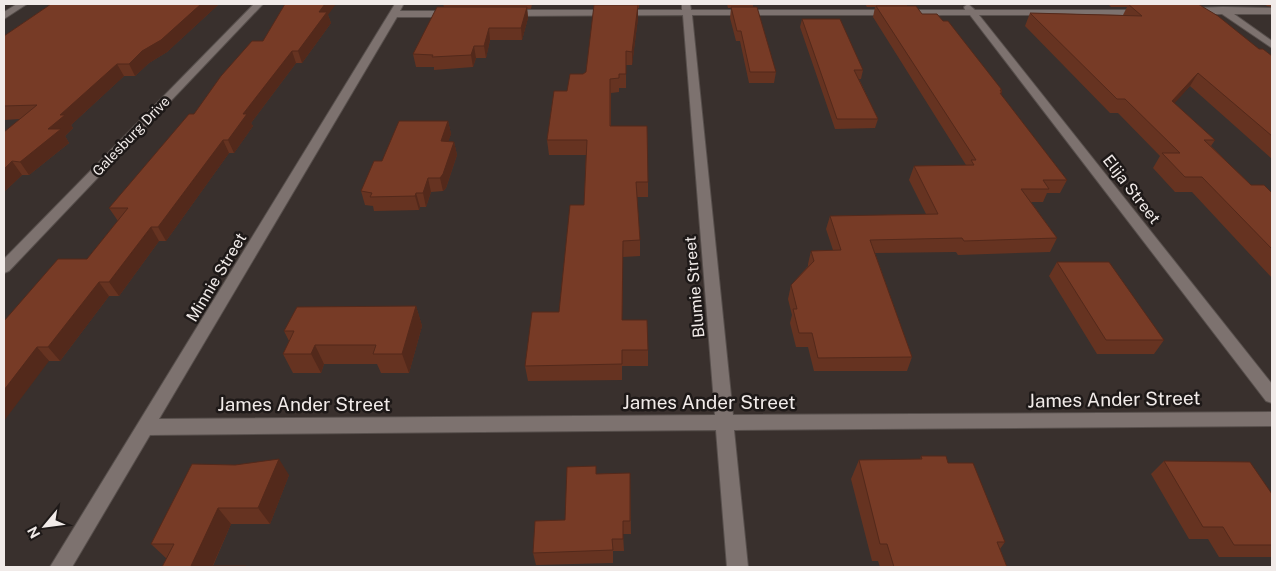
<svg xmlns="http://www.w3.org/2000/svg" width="1276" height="571" font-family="'Public Sans',sans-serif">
	<rect width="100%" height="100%" fill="#39302d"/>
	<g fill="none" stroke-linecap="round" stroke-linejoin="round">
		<!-- minor casing -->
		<g stroke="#574f4c" stroke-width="2">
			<path id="minor" d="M 17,4 L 27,4 L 4,19 L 4,12 Z
				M 254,4 L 263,4 L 9,271 L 4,273 L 4,259 Z
				M 395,4 L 403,5 L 400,11 L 453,11 L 458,14 L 453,17 L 397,17 L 159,419 L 715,415 L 683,15 L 508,16 L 503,13 L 508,10 L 682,10 L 682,4 L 690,4 L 691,10 L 965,10 L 964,7 L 968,4 L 975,10 L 1148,10 L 1150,12 L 1145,15 L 979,15 L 1272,384 L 1272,403 L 1266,401 L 970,15 L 692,15 L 733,415 L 1272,412 L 1272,426 L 734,430 L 748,567 L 727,567 L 716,430 L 150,435 L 72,567 L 50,567 Z
				M 1223,7 L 1272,8 L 1272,14 L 1234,14 L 1272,41 L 1272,48 L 1222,14 L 1191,14 L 1187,11 L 1191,8 Z"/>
		</g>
		<!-- minor -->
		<use href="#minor" fill="#7d726f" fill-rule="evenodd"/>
	</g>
	<!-- wall -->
	<path fill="#663321" d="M 51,4 L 219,4 L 167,52 L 149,63 L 135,76 L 124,76 L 71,125 L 73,128 L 65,136 L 69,143 L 29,175 L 22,175 L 4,192 L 20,119 L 4,120 L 4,36 Z
		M 443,4 L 532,4 L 531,9 L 527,9 L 528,18 L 522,40 L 490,40 L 486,58 L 476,58 L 473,67 L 434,70 L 434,67 L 416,67 L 413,54 L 444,7 Z
		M 596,4 L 639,4 L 639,8 L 638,8 L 638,18 L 632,65 L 626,65 L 626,88 L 619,88 L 619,92 L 611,93 L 611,126 L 648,182 L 648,197 L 637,197 L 640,240 L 640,256 L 623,257 L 622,320 L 648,350 L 648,366 L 622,366 L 622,380 L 528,381 L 525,366 L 559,312 L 584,205 L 586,155 L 549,155 L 547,140 L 567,91 L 586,72 Z
		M 727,4 L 753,4 L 753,7 L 776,72 L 774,83 L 749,83 L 740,41 L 736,41 L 730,18 L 731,8 L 728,8 Z
		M 865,4 L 907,4 L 907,6 L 922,14 L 1002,90 L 1001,95 L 1067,180 L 1060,193 L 1047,193 L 1043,202 L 1031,202 L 1057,238 L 1050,252 L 958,255 L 956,252 L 875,253 L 912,357 L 907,371 L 814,371 L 808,347 L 796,347 L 790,323 L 792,315 L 788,299 L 791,285 L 808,266 L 808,264 L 811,251 L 833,250 L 826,229 L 830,216 L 926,214 L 909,180 L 914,166 L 966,165 L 873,17 L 875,7 L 867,7 Z
		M 1108,4 L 1198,4 L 1259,49 L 1272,56 L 1272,159 L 1190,86 L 1174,103 L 1215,140 L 1211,146 L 1251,185 L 1272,193 L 1272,278 L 1192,192 L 1175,192 L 1153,168 L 1160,156 L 1118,113 L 1110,113 L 1025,26 L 1030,13 L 1123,15 L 1127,7 L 1111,7 Z
		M 1264,4 L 1272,4 L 1272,7 L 1267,6 Z
		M 328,15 L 331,23 L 302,63 L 296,63 L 251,123 L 253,126 L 234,153 L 229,153 L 166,241 L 159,241 L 119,296 L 109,296 L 60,361 L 49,361 L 4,321 L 87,259 L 118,221 L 109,208 L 194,114 L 263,41 Z
		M 802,19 L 863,70 L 861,79 L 859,79 L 878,119 L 875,128 L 835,129 L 800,27 Z
		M 448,121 L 451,134 L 448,141 L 454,142 L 457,155 L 446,188 L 443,191 L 431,192 L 426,207 L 420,207 L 419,210 L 374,211 L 373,206 L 365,205 L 361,191 L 382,161 Z
		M 1057,262 L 1164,340 L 1154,354 L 1097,354 L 1049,276 Z
		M 416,306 L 422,326 L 409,373 L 381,373 L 377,364 L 324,364 L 321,373 L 293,373 L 283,354 L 289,341 L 284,331 Z
		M 921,456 L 948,463 L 1005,542 L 1000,549 L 1007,567 L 880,567 L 878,561 L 872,561 L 851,479 L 859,460 L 920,460 Z
		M 1164,461 L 1272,494 L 1272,557 L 1219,557 L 1208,539 L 1189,539 L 1151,474 Z
		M 192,464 L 289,475 L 270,524 L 231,524 L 213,566 L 162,567 L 167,559 L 151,544 Z
		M 630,473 L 631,534 L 623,534 L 624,551 L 613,551 L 613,563 L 536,565 L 533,553 L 565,520 L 597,474 Z"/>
	<!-- shaded-wall -->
	<path fill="#53291b" d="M 201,4 L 219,4 L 167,52 L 149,63 L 135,76 L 129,64 L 142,51 Z
		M 325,4 L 336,4 L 328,15 L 331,23 L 302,63 L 298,51 L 319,12 Z
		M 638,5 L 638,18 L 632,65 L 632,52 Z
		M 527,7 L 528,18 L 522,40 L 521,28 Z
		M 489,28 L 490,40 L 486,58 L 484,46 Z
		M 474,46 L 476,58 L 473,67 L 471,55 Z
		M 292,51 L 296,63 L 251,123 L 253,126 L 234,153 L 228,140 L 243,114 Z
		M 117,64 L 124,76 L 71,125 L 73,128 L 65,136 L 69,143 L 29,175 L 20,162 L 48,129 L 60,115 Z
		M 1198,73 L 1190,86 L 1164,115 L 1172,101 Z
		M 448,121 L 451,134 L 444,155 L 441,141 Z
		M 223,140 L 229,153 L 166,241 L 158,227 Z
		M 454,142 L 457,155 L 446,188 L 443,191 L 440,178 Z
		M 12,161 L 22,175 L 4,192 L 4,169 Z
		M 428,178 L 431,192 L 426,207 L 423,193 Z
		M 416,193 L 420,207 L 419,210 L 415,196 Z
		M 151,227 L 159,241 L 119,296 L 109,282 Z
		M 99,282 L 109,296 L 60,361 L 48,347 Z
		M 416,306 L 422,326 L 409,373 L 402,354 Z
		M 315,345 L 324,364 L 321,373 L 311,354 Z
		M 37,347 L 49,361 L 4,421 L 4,390 Z
		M 279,459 L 289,475 L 270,524 L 258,508 Z
		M 218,508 L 231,524 L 212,567 L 191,566 Z"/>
	<!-- building -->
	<path fill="#773b26" stroke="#53291b" d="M 51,4 L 201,4 L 161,40 L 142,51 L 129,64 L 117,64 L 60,115 L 65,115 L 48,129 L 61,129 L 20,162 L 12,161 L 4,169 L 4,132 L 37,105 L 4,106 L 4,36 Z
		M 285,4 L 325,4 L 319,12 L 327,12 L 298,51 L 292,51 L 243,114 L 247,114 L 228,140 L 223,140 L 158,227 L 151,227 L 109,282 L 99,282 L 48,347 L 37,347 L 4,390 L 4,321 L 58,259 L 87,259 L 128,208 L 109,208 L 189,114 L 194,114 L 221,76 L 252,41 L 263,41 Z
		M 1128,4 L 1198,4 L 1218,16 L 1259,49 L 1263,49 L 1272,56 L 1272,136 L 1198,73 L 1172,101 L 1215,140 L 1204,140 L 1251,185 L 1264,185 L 1272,193 L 1272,249 L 1202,177 L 1185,177 L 1162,153 L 1180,153 L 1125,99 L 1117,99 L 1030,13 L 1142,16 Z
		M 594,5 L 638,5 L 632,52 L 626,51 L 626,74 L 619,74 L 619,78 L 610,79 L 610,126 L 647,126 L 648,182 L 636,182 L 640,240 L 623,241 L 622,320 L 647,320 L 648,350 L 622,350 L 622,364 L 525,366 L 532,312 L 559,312 L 570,205 L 584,205 L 587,140 L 547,140 L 554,91 L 567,91 L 570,74 L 583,74 L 586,72 Z
		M 876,6 L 916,6 L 922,14 L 937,14 L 943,21 L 948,21 L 1002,90 L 1000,90 L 1002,93 L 1000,93 L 1067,180 L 1043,180 L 1049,189 L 1021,189 L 1057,238 L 964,241 L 962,238 L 870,240 L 912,357 L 818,358 L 812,333 L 799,333 L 793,309 L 797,309 L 791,285 L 814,261 L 811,251 L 841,250 L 830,216 L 938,214 L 914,166 L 974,165 L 971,160 L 976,160 Z
		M 437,7 L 527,7 L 521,28 L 489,28 L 484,46 L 474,46 L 471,55 L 432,57 L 433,55 L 413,54 Z
		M 731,7 L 757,7 L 776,72 L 750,72 L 741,31 L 737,31 Z
		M 802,19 L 840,19 L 863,70 L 854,70 L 878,119 L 837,119 Z
		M 399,121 L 448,121 L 441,141 L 454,142 L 443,174 L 440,178 L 428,178 L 423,193 L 416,193 L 415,196 L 370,197 L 372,193 L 361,191 L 374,161 L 382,161 Z
		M 1057,262 L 1109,262 L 1164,340 L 1106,340 Z
		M 416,306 L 402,354 L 373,354 L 376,345 L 315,345 L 311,354 L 283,354 L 294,331 L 284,331 L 297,307 Z
		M 921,456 L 946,456 L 948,463 L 973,463 L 1005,542 L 997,542 L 1007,567 L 894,567 L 887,544 L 880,544 L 859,460 L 922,459 Z
		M 279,459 L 258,508 L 218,508 L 191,566 L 246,566 L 245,567 L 162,567 L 174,544 L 151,544 L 192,464 L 235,465 Z
		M 1164,461 L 1250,462 L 1272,494 L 1272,545 L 1234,545 L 1223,527 L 1203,527 Z
		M 596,466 L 596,474 L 630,473 L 630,521 L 623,521 L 623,539 L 612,539 L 613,550 L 533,553 L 535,521 L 565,520 L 567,467 Z"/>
	<g text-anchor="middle" stroke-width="5" stroke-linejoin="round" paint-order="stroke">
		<!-- far-street labels -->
		<g font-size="14" fill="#f1ebe9" stroke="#1e1918">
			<text transform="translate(131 136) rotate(-46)" y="5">Galesburg Drive</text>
		</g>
		<!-- street labels -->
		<g font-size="16" fill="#f1ebe9" stroke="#1e1918">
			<text transform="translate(1132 189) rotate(52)" y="6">Elija Street</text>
			<text transform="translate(216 277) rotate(-59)" y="6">Minnie Street</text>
			<text transform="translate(694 287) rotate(-95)" y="6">Blumie Street</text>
		</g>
		<!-- near-street labels -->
		<g font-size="19" fill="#f1ebe9" stroke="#1e1918">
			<text transform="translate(1114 399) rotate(-1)" y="7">James Ander Street</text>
			<text x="709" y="409">James Ander Street</text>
			<text x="304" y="411">James Ander Street</text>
		</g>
	</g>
	<!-- border -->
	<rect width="1276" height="571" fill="none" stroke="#f1ebe9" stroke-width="10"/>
	<!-- north arrow -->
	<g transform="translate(45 526) rotate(241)" stroke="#1e1918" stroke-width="4" paint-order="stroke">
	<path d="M0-4L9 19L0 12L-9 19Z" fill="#f1ebe9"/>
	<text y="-8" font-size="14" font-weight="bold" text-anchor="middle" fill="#f1ebe9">N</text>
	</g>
</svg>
